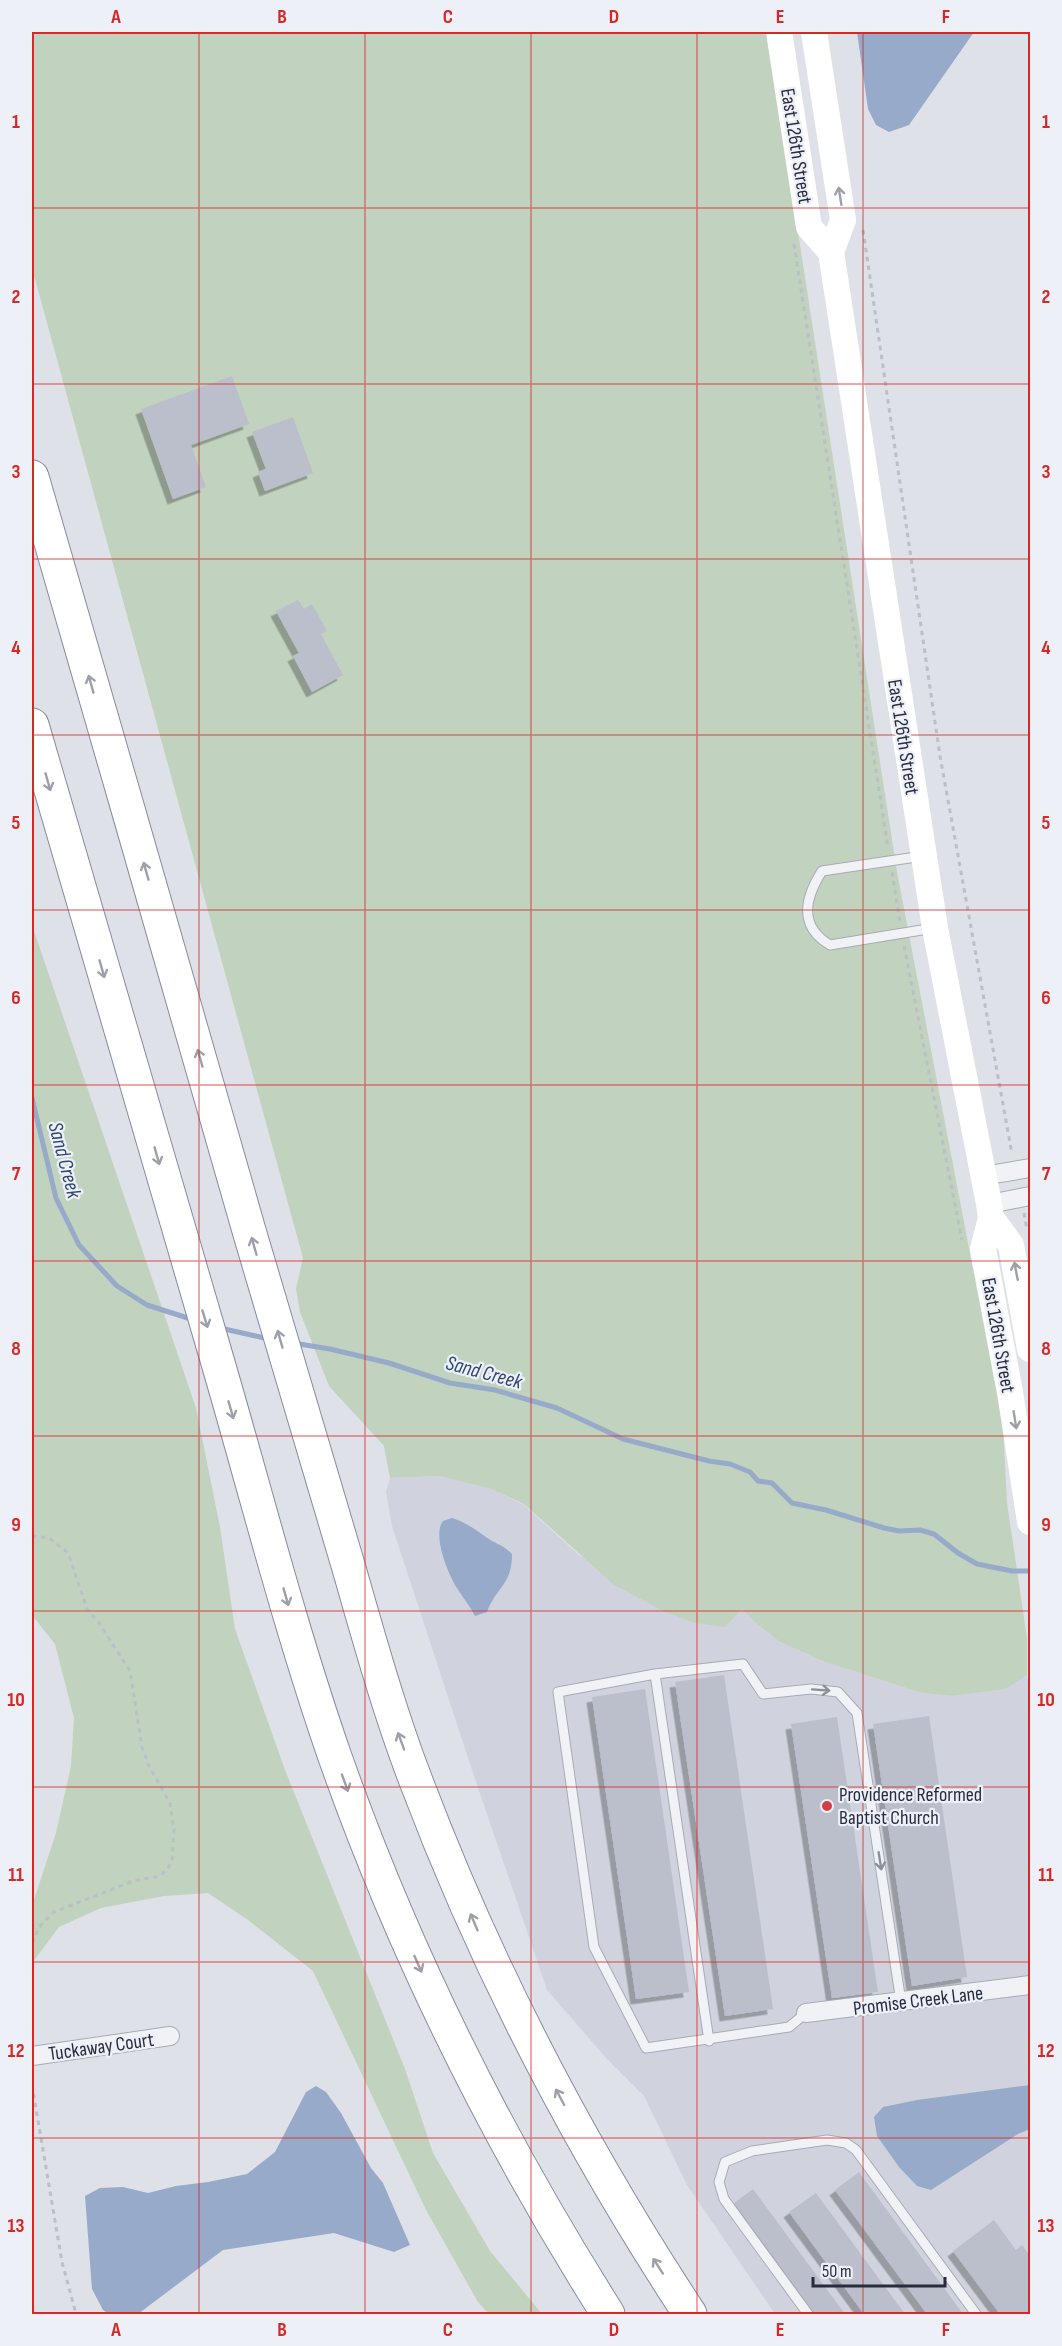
<svg xmlns="http://www.w3.org/2000/svg" width="1062" height="2346" font-family="'Sofia Sans Condensed',sans-serif">
	<defs>
		<filter id="shadow"><feDropShadow dx="-5.5" dy="5.5" stdDeviation="0" flood-color="#0004"/></filter>
	</defs>
	<rect width="100%" height="100%" fill="#dee1e8"/>
	<!-- built -->
	<path fill="#d0d3dd" d="M 439,1476 L 491,1489 L 524,1505 L 580,1556 L 742,1608 L 757,1624 L 780,1642 L 825,1662 L 922,1693 L 953,1696 L 1006,1689 L 1027,1675 L 1030,1697 L 1030,2314 L 775,2314 L 687,2185 L 644,2096 L 607,2059 L 547,1990 L 472,1770 L 392,1526 L 386,1492 L 390,1478 Z"/>
	<!-- green -->
	<path fill="#c1d2bf" d="M 32,32 L 767,32 L 897,872 L 1003,1426 L 1007,1503 L 1027,1638 L 1027,1675 L 1006,1689 L 953,1696 L 922,1693 L 825,1662 L 780,1642 L 757,1624 L 742,1609 L 725,1627 L 695,1623 L 663,1611 L 613,1584 L 524,1504 L 491,1489 L 439,1476 L 390,1478 L 384,1446 L 329,1386 L 300,1312 L 296,1289 L 303,1258 L 32,268 Z
		M 32,925 L 196,1408 L 220,1527 L 235,1629 L 285,1770 L 405,2069 L 433,2153 L 490,2251 L 542,2314 L 489,2314 L 478,2302 L 426,2210 L 313,1971 L 248,1920 L 208,1893 L 164,1896 L 101,1908 L 59,1927 L 32,1963 L 32,1906 L 56,1833 L 71,1766 L 74,1718 L 55,1644 L 32,1615 Z"/>
	<!-- water -->
	<path fill="#97aac9" d="M 857,32 L 974,32 L 909,125 L 889,132 L 876,125 L 868,109 Z
		M 452,1518 C 468,1523 478,1532 492,1541 C 500,1545 505,1547 512,1554 C 512,1585 497,1586 487,1612 L 475,1616 C 470,1606 463,1598 457,1588 C 448,1574 432,1535 443,1521 Z
		M 1030,2085 L 1030,2129 L 1018,2134 L 931,2190 L 917,2186 L 899,2167 L 877,2136 L 874,2117 L 883,2107 L 917,2100 Z
		M 316,2086 L 326,2092 L 341,2113 L 371,2168 L 383,2183 L 410,2245 L 394,2252 L 334,2233 L 223,2250 L 138,2314 L 109,2314 L 103,2310 L 92,2289 L 85,2196 L 100,2188 L 123,2187 L 148,2193 L 176,2186 L 208,2182 L 247,2174 L 275,2152 L 306,2092 Z"/>
	<g fill="none" stroke-linecap="round" stroke-linejoin="round">
		<!-- stream -->
		<path stroke="#97aac9" stroke-width="5" d="M 32,1098 L 56,1198 L 79,1245 L 117,1286 L 147,1305 L 194,1320
			M 220,1328 L 269,1339
			M 293,1343 L 330,1349 L 389,1363 L 450,1383 L 495,1390 L 557,1408 L 623,1439 L 709,1461 L 730,1464 L 750,1472 L 758,1481 L 772,1483 L 792,1503 L 826,1510 L 884,1528 L 899,1531 L 920,1530 L 934,1534 L 958,1553 L 977,1564 L 1012,1571 L 1030,1571"/>
	</g>
	<!-- building -->
	<path fill="#bbbfcb" filter="url(#shadow)" d="M 232,376 L 249,424 L 191,445 L 206,487 L 173,499 L 141,409 Z
		M 293,417 L 313,473 L 265,491 L 258,472 L 266,469 L 252,432 Z
		M 298,600 L 304,609 L 312,604 L 327,631 L 321,634 L 343,675 L 312,692 L 293,656 L 299,653 L 276,611 Z
		M 724,1675 L 773,2009 L 725,2016 L 675,1682 Z
		M 645,1689 L 689,1992 L 636,1999 L 592,1697 Z
		M 929,1716 L 967,1977 L 912,1986 L 873,1724 Z
		M 837,1717 L 878,1992 L 832,1998 L 791,1724 Z
		M 859,2172 L 963,2314 L 927,2314 L 835,2190 Z
		M 753,2189 L 845,2314 L 815,2314 L 734,2203 Z
		M 816,2193 L 905,2314 L 864,2314 L 789,2212 Z
		M 994,2220 L 1016,2250 L 1022,2245 L 1030,2256 L 1030,2314 L 1000,2314 L 953,2251 Z"/>
	<g fill="none" stroke-linecap="round" stroke-linejoin="round">
		<!-- lane casing -->
		<g stroke="#a7abb5" stroke-width="11">
			<path id="lane" d="M 923,856 L 822,871 C 805,898 798,926 830,945 L 934,928
				M 655,1674 L 709,2041
				M 806,2013 L 789,2027 L 646,2048 L 594,1947 L 558,1692 L 655,1674 L 743,1664 L 763,1694 L 811,1689 L 838,1692 L 857,1713 L 901,2002
				M 808,2314 L 724,2199 L 719,2182 L 725,2162 L 752,2151 L 827,2140 L 846,2143 L 856,2150 L 976,2314"/>
		</g>
		<!-- street casing -->
		<g stroke="#a7abb5" stroke-width="20">
			<path id="street" d="M 983,1176 L 1030,1168
				M 989,1204 L 1030,1196
				M 806,2013 L 1030,1985
				M 32,2056 L 170,2036"/>
		</g>
		<!-- highway casing -->
		<g stroke="#858c9f" stroke-width="35">
			<path id="highway" d="M 32,477 C 105,729 178,982 250,1234 C 282,1345 315,1455 348,1565 C 369,1638 389,1711 416,1781 C 487,1969 580,2147 690,2314
				M 32,725 C 92,936 155,1146 216,1356 C 255,1489 289,1625 335,1757 C 404,1953 497,2139 608,2314"/>
		</g>
		<!-- path -->
		<path stroke="#bcbfc6" stroke-width="3" stroke-dasharray="4.5 4.5" stroke-linecap="butt" d="M 863,230 L 940,756 L 1012,1154
			M 794,244 L 888,848
			M 892,872 L 900,922
			M 904,946 L 962,1240
			M 1024,1213 L 1027,1230
			M 32,1536 L 49,1538 L 68,1553 L 87,1609 L 99,1623 L 130,1671 L 142,1747 L 149,1766 L 170,1803 L 174,1830 L 172,1861 L 168,1868 L 160,1876 L 133,1881 L 54,1912 L 39,1927 L 32,1943
			M 32,2085 L 62,2262 L 76,2314"/>
		<!-- lane -->
		<use href="#lane" stroke="#f1f2f6" stroke-width="9"/>
		<!-- street -->
		<use href="#street" stroke="#f1f2f6" stroke-width="18"/>
		<!-- secondary -->
		<path stroke="#fff" stroke-width="26" d="M 779,32 L 809,227 L 831,252
			M 814,32 L 843,220 L 831,252 L 935,928 L 989,1204 L 991,1218 L 983,1249 L 1010,1392 L 1030,1522
			M 991,1218 L 1011,1245 L 1030,1349"/>
		<!-- highway -->
		<use href="#highway" stroke="#fff" stroke-width="33"/>
	</g>
	<!-- one-way arrows -->
	<defs><path id="oneway-shaft" d="M-6 0H5M1.5-3L5.5 0L1.5 3" fill="none" stroke-width="1.6" stroke-linecap="round" stroke-linejoin="round" transform="scale(1.5)"/></defs>
	<g stroke="#9ea0a9">
		<use href="#oneway-shaft" transform="translate(840 196) rotate(-99)"/>
		<use href="#oneway-shaft" transform="translate(91 684) rotate(-106)"/>
		<use href="#oneway-shaft" transform="translate(48 782) rotate(74)"/>
		<use href="#oneway-shaft" transform="translate(146 871) rotate(-106)"/>
		<use href="#oneway-shaft" transform="translate(102 969) rotate(74)"/>
		<use href="#oneway-shaft" transform="translate(200 1058) rotate(-106)"/>
		<use href="#oneway-shaft" transform="translate(157 1156) rotate(74)"/>
		<use href="#oneway-shaft" transform="translate(254 1246) rotate(-106)"/>
		<use href="#oneway-shaft" transform="translate(1016 1271) rotate(-101)"/>
		<use href="#oneway-shaft" transform="translate(205 1319) rotate(73)"/>
		<use href="#oneway-shaft" transform="translate(280 1339) rotate(-106)"/>
		<use href="#oneway-shaft" transform="translate(231 1410) rotate(74)"/>
		<use href="#oneway-shaft" transform="translate(1015 1420) rotate(81)"/>
		<use href="#oneway-shaft" transform="translate(286 1597) rotate(74)"/>
		<use href="#oneway-shaft" transform="translate(401 1741) rotate(-110)"/>
		<use href="#oneway-shaft" transform="translate(345 1783) rotate(70)"/>
		<use href="#oneway-shaft" transform="translate(474 1922) rotate(-113)"/>
		<use href="#oneway-shaft" transform="translate(418 1964) rotate(66)"/>
		<use href="#oneway-shaft" transform="translate(560 2097) rotate(-118)"/>
		<use href="#oneway-shaft" transform="translate(658 2266) rotate(-123)"/>
	</g>
	<g stroke="#8c909a">
		<use href="#oneway-shaft" transform="translate(821 1690) rotate(4)"/>
		<use href="#oneway-shaft" transform="translate(880 1861) rotate(81)"/>
	</g>
	<!-- grid -->
	<path fill="none" stroke="#d62828" stroke-width="1.5" stroke-opacity="0.55" d="M 199,32 L 199,2314M 365,32 L 365,2314M 531,32 L 531,2314M 697,32 L 697,2314M 863,32 L 863,2314M 32,208 L 1030,208M 32,384 L 1030,384M 32,559 L 1030,559M 32,735 L 1030,735M 32,910 L 1030,910M 32,1085 L 1030,1085M 32,1261 L 1030,1261M 32,1436 L 1030,1436M 32,1611 L 1030,1611M 32,1787 L 1030,1787M 32,1962 L 1030,1962M 32,2138 L 1030,2138"/>
	<!-- markers -->
	<circle fill="#d23e44" stroke="#edf0f6" stroke-width="2" cx="827" cy="1806" r="6"/>
	<g text-anchor="middle" stroke-width="4.5" stroke-linejoin="round" paint-order="stroke">
		<!-- street labels -->
		<g font-size="20" fill="#272d3f" stroke="#edf0f6">
			<text transform="translate(797 146) rotate(81)" y="7">East 126th Street</text>
			<text transform="translate(904 737) rotate(81)" y="7">East 126th Street</text>
			<text transform="translate(999 1335) rotate(80)" y="7">East 126th Street</text>
			<text transform="translate(918 2000) rotate(-7)" y="7">Promise Creek Lane</text>
			<text transform="translate(101 2046) rotate(-8)" y="7">Tuckaway Court</text>
		</g>
		<!-- poi labels -->
		<g font-size="20" fill="#272d3f" stroke="#edf0f6" text-anchor="start">
			<text x="839" y="1801">Providence Reformed<tspan x="839" dy="23">Baptist Church</tspan></text>
		</g>
		<!-- water labels -->
		<g font-size="21" font-style="italic" fill="#304774" stroke="#edf0f6">
			<text transform="translate(65 1160) rotate(75)" y="7">Sand Creek</text>
			<text transform="translate(484 1372) rotate(15)" y="7">Sand Creek</text>
		</g>
	</g>
	<!-- border -->
	<rect width="1062" height="2346" fill="none" stroke="#edf0f6" stroke-width="66"/>
	<!-- scale -->
	<path d="M813 2277v9h132v-9" fill="none" stroke="#272d3f" stroke-width="3"/>
	<text x="822" y="2277" font-size="18" fill="#272d3f" stroke="#edf0f6" stroke-width="4.5" paint-order="stroke">50 m</text>
	<rect x="33" y="33" width="996" height="2280" fill="none" stroke="#d62828" stroke-width="2"/>
	<g font-size="20" text-anchor="middle" font-weight="bold" fill="#d62828">
		<text x="116" y="23">A</text>
		<text x="282" y="23">B</text>
		<text x="448" y="23">C</text>
		<text x="614" y="23">D</text>
		<text x="780" y="23">E</text>
		<text x="946" y="23">F</text>
		<text x="16" y="128">1</text>
		<text x="1046" y="128">1</text>
		<text x="16" y="303">2</text>
		<text x="1046" y="303">2</text>
		<text x="16" y="478">3</text>
		<text x="1046" y="478">3</text>
		<text x="16" y="654">4</text>
		<text x="1046" y="654">4</text>
		<text x="16" y="829">5</text>
		<text x="1046" y="829">5</text>
		<text x="16" y="1004">6</text>
		<text x="1046" y="1004">6</text>
		<text x="16" y="1180">7</text>
		<text x="1046" y="1180">7</text>
		<text x="16" y="1355">8</text>
		<text x="1046" y="1355">8</text>
		<text x="16" y="1531">9</text>
		<text x="1046" y="1531">9</text>
		<text x="16" y="1706">10</text>
		<text x="1046" y="1706">10</text>
		<text x="16" y="1881">11</text>
		<text x="1046" y="1881">11</text>
		<text x="16" y="2057">12</text>
		<text x="1046" y="2057">12</text>
		<text x="16" y="2232">13</text>
		<text x="1046" y="2232">13</text>
		<text x="116" y="2336">A</text>
		<text x="282" y="2336">B</text>
		<text x="448" y="2336">C</text>
		<text x="614" y="2336">D</text>
		<text x="780" y="2336">E</text>
		<text x="946" y="2336">F</text>
	</g>
</svg>
